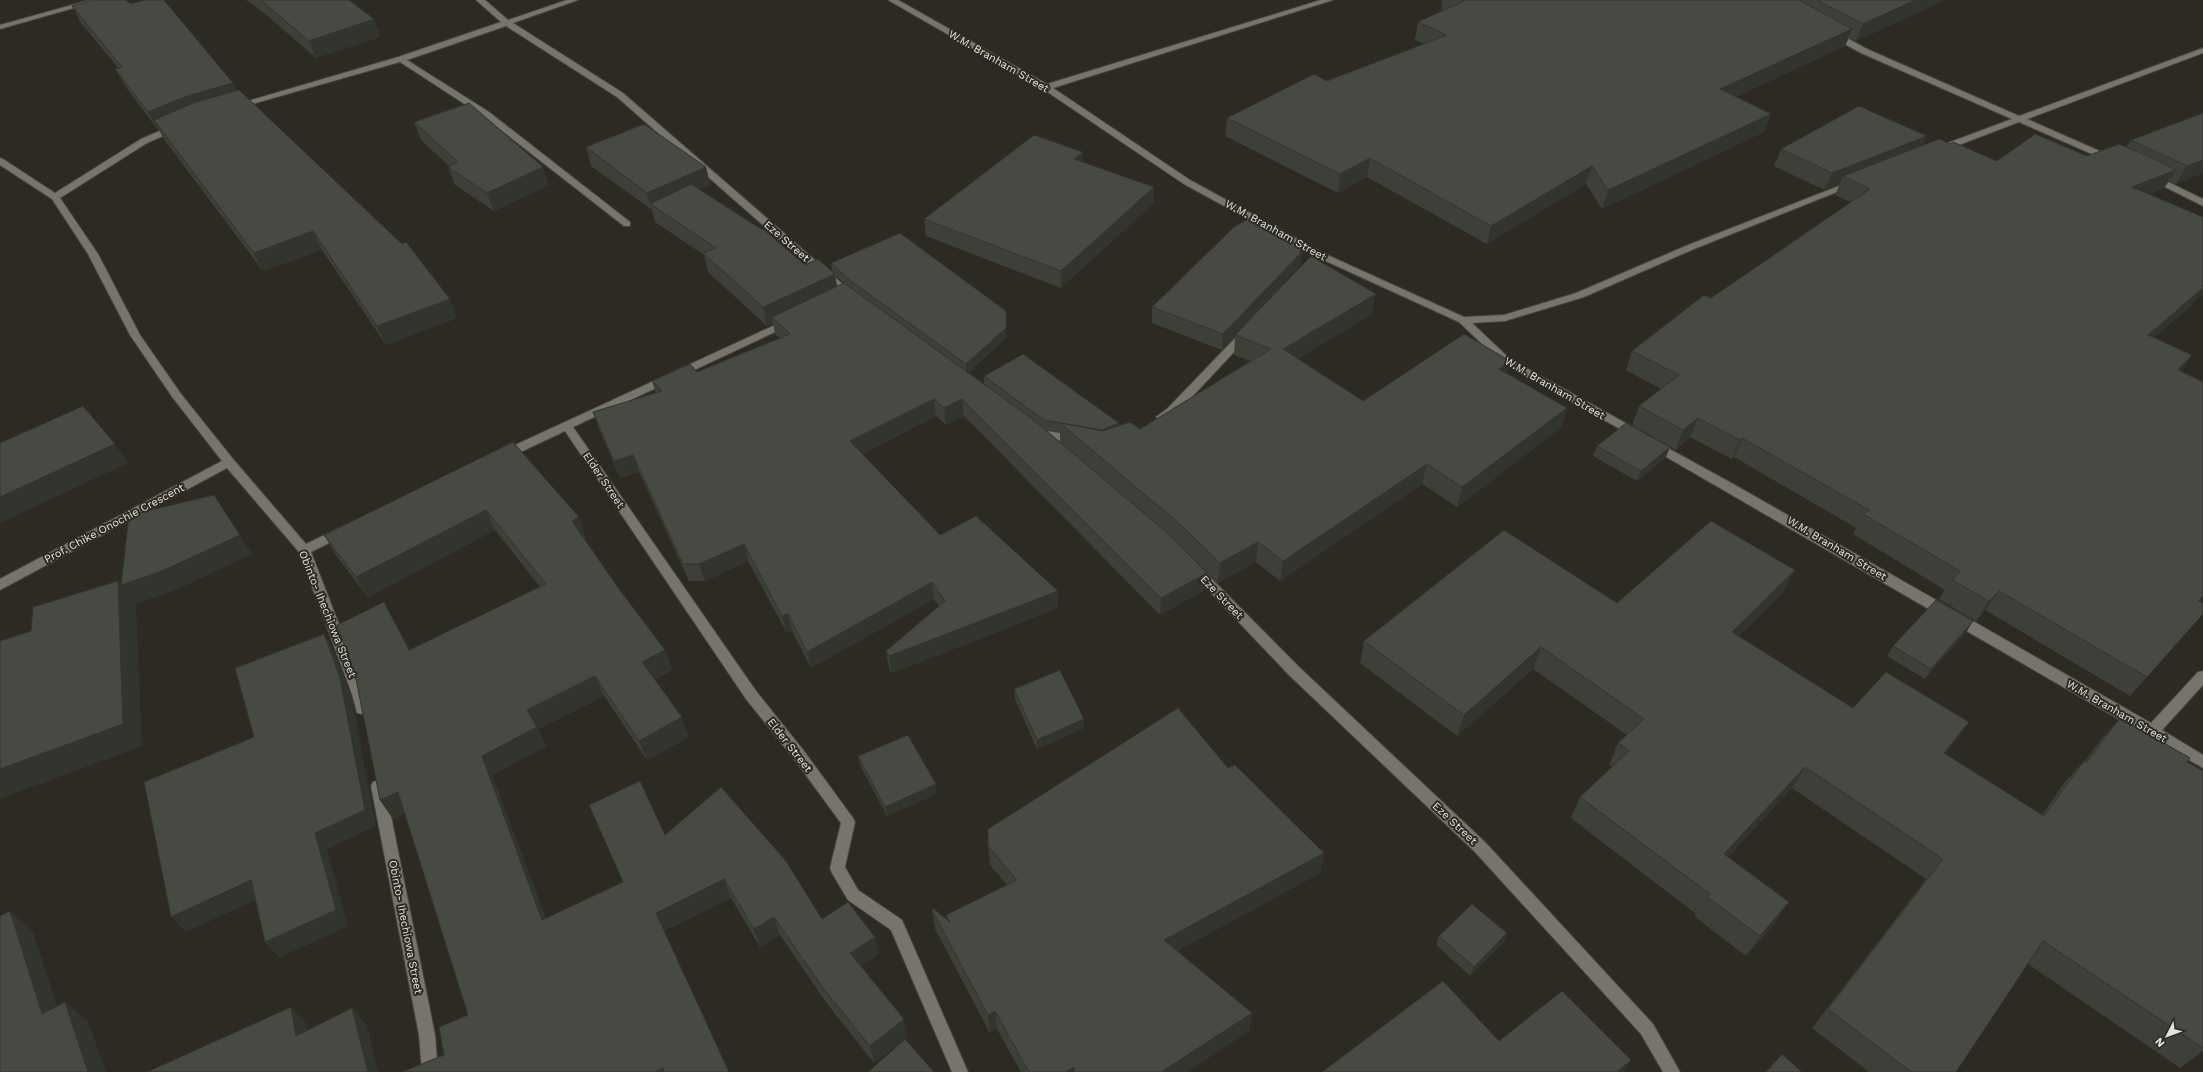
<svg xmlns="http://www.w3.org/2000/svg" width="2203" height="1072" font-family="'Work Sans',sans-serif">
	<rect width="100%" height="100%" fill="#2c2a23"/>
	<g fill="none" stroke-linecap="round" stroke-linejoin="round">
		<!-- street casing -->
		<g stroke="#46453e" stroke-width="2">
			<path id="street" d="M 90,0 L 102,0 L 0,29 L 0,25 Z
				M 476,0 L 485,0 L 508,20 L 567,0 L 578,0 L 513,23 L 623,93 L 854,294 L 854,298 L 846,298 L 617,97 L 506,26 L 407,60 L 489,112 L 630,222 L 630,226 L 624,226 L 483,116 L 400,62 L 238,108 L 231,106 L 398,57 L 501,22 Z
				M 888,0 L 898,0 L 1047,84 L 1321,0 L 1333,0 L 1053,88 L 1190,180 L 1323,253 L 1464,317 L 1504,315 L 1576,293 L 1688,245 L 1849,182 L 1855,182 L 1857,184 L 1694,249 L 1584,297 L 1505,321 L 1472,323 L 1510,359 L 1640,431 L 1642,434 L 1636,438 L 1502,363 L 1459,322 L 1317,257 L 1184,184 L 1043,89 Z
				M 1830,32 L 1836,32 L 1867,49 L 2019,116 L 2203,48 L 2203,53 L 2027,119 L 2113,157 L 2114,159 L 2110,162 L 2019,122 L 1943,151 L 1937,151 L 1937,147 L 2012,119 L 1861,53 L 1830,36 Z
				M 176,124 L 179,125 L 179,129 L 147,143 L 60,198 L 98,254 L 140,335 L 181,394 L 233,459 L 306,544 L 337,529 L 345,529 L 347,532 L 345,535 L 311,552 L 366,694 L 369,709 L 367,713 L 362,714 L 357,713 L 352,694 L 299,552 L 227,468 L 0,590 L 0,579 L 222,461 L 173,398 L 130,335 L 88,254 L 52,199 L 0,165 L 0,158 L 3,159 L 55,193 L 141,139 Z
				M 2152,174 L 2203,199 L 2203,206 L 2149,179 L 2149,175 Z
				M 788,319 L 793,322 L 792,324 L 573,427 L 756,691 L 804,751 L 853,818 L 855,822 L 845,867 L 858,890 L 902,920 L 968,1072 L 952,1072 L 891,930 L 848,900 L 832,873 L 830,868 L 841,823 L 794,759 L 746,699 L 565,431 L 508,458 L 500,458 L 498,455 L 500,452 Z
				M 1245,331 L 1250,334 L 1249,336 L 1175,415 L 1166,420 L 1158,420 L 1156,417 L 1167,409 L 1241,332 Z
				M 1041,430 L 1077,436 L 1083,440 L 1077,444 L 1037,437 L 1035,434 Z
				M 1653,440 L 1735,485 L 2151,723 L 2198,672 L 2203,671 L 2203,685 L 2162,730 L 2203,755 L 2203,768 L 1649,447 L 1647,444 Z
				M 1195,564 L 1199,566 L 1299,667 L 1485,842 L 1653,1024 L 1680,1072 L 1663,1072 L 1641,1034 L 1475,852 L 1289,675 L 1191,572 L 1189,569 L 1191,566 Z
				M 378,780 L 383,782 L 385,786 L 435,1035 L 438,1072 L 422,1072 L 419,1035 L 371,786 L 373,782 Z"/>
		</g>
		<!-- street -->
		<use href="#street" fill="#76746b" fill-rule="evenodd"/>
	</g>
	<!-- wall -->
	<path fill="#3d4039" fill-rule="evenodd" d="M 246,0 L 349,0 L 374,19 L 380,37 L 316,58 L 264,13 Z
		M 1439,0 L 1945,0 L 1856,41 L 1849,38 L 1845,46 L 1735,97 L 1771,114 L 1764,132 L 1602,209 L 1586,184 L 1487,244 L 1367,177 L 1338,193 L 1225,136 L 1227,118 L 1425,44 L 1415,40 L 1418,22 L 1443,10 L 1441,9 L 1442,1 Z
		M 130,4 L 237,90 L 457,318 L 386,345 L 322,250 L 263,271 L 163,138 L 159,130 L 158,130 L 125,86 L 115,69 L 118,68 L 81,23 L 72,6 Z
		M 2203,114 L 2203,173 L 2176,184 L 2169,181 L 2164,188 L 2149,194 L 2196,300 L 2191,306 L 2154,337 L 2192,355 L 2181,371 L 2203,382 L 2203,599 L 2200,602 L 2203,614 L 2130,696 L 1985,610 L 1976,621 L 1939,599 L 1945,590 L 1853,534 L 1856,528 L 1734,457 L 1732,459 L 1690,437 L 1676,450 L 1632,425 L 1639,406 L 1661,389 L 1626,370 L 1632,351 L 1711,298 L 1851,202 L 1835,195 L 1840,184 L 1824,190 L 1774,166 L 1781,149 L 1927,136 L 1922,145 L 1950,144 L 1997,161 L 2087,156 L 2126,147 L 2131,140 Z
		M 414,122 L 549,185 L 494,211 L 455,185 L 448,167 L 449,166 L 421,140 Z
		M 586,147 L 706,167 L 710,185 L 699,190 L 805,265 L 832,271 L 831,263 L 1006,320 L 1006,338 L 968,373 L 984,384 L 984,376 L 1119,423 L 1119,425 L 1140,429 L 1250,361 L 1234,355 L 1235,336 L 1222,350 L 1152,323 L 1152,307 L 1301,265 L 1299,266 L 1299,268 L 1372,314 L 1298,359 L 1363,401 L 1507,373 L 1567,408 L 1561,428 L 1457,507 L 1422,484 L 1280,581 L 1256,562 L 1218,583 L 1178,543 L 1205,590 L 1160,615 L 964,416 L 946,425 L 936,416 L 862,454 L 940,535 L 1058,608 L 892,673 L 889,668 L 886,651 L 939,606 L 934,599 L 811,668 L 792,631 L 787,633 L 748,561 L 705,581 L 689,581 L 639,472 L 620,478 L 599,429 L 593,412 L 656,393 L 652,381 L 697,372 L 780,338 L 775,334 L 773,323 L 767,326 L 708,272 L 704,255 L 655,222 L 652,210 L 591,166 ZM 835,276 L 844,283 L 837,286 ZM 1045,430 L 1060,432 L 1060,442 Z
		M 1083,162 L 1154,187 L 1154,203 L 1061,288 L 926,236 L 924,219 Z
		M 513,442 L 586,537 L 584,538 L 619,589 L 665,650 L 672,670 L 654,680 L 689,737 L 647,760 L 604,696 L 538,729 L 546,746 L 492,775 L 546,919 L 623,882 L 665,835 L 822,919 L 879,954 L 861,966 L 908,1036 L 874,1063 L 828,1005 L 780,935 L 760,947 L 731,898 L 664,931 L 444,1055 L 468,1015 L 405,813 L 393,819 L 380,800 L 395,622 L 410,650 L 540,587 L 495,530 L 368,597 L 336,555 L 324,535 Z
		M 1597,446 L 1666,457 L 1637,481 L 1593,456 Z
		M 1783,593 L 1739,636 L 1853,708 L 1969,722 L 1945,754 L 2042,815 L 2065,782 L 2084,761 L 2085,761 L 2101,740 L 2120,718 L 2187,762 L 2203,771 L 2203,1051 L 2180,1068 L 2028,964 L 1956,1072 L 1869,1072 L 1812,1028 L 1926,879 L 1792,788 L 1728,857 L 1775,923 L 1746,956 L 1695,917 L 1696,914 L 1571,818 L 1580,797 L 1612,767 L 1609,765 L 1618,743 L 1627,735 L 1533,669 L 1457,736 L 1360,663 L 1364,641 L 1617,603 Z
		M 1967,631 L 1925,679 L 1887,656 L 1893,646 Z
		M 1014,689 L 1084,719 L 1084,728 L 1037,749 L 1015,699 Z
		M 858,756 L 937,794 L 887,816 L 860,765 Z
		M 1228,768 L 1324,853 L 1320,873 L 1177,951 L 1252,1013 L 1249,1031 L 1187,1072 L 1021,1072 L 997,1029 L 990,1033 L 935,929 L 932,910 L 947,920 L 946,915 L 1007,885 L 990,865 L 988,846 Z
		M 1439,936 L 1504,942 L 1470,976 L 1436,945 Z"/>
	<!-- shaded-wall -->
	<path fill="#32342e" d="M 1915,0 L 1945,0 L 1856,41 L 1863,24 Z
		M 374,19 L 380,37 L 316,58 L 309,41 Z
		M 1852,29 L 1845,46 L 1713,107 L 1720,89 Z
		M 233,83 L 242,100 L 154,120 L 159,130 L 158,130 L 148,112 L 187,96 Z
		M 1771,114 L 1764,132 L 1602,209 L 1608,190 Z
		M 1927,136 L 1919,153 L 1843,176 L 1840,184 L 1824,190 L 1832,173 Z
		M 1083,152 L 1083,169 L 1074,159 Z
		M 1370,158 L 1367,177 L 1338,193 L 1340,174 Z
		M 2203,160 L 2203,173 L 2176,184 L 2187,166 Z
		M 1592,166 L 1586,184 L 1487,244 L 1491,226 Z
		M 543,167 L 549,185 L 494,211 L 487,193 Z
		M 706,167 L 710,185 L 657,209 L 650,204 L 647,193 Z
		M 2176,170 L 2164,188 L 2121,205 L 2132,187 Z
		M 1154,187 L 1154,203 L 1061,288 L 1061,271 Z
		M 313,231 L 322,250 L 263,271 L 254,253 Z
		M 1303,248 L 1301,265 L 1299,266 L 1299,270 L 1222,350 L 1223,334 Z
		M 835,274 L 838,293 L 772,317 L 773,323 L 767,326 L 763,307 Z
		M 2203,285 L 2203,294 L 2196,300 L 2191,306 L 2135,354 L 2148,335 Z
		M 1376,294 L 1372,314 L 1281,369 L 1283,349 Z
		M 450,299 L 457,318 L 386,345 L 377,326 Z
		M 1006,311 L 1006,338 L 967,373 L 966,364 Z
		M 2192,355 L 2179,374 L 2178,370 Z
		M 1510,361 L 1505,381 L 1499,369 Z
		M 934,399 L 936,416 L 853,458 L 850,441 Z
		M 962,399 L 964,416 L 946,425 L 944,408 Z
		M 1567,408 L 1561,428 L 1457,507 L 1462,487 Z
		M 1698,418 L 1690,437 L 1676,450 L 1683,430 Z
		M 1119,423 L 1119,433 L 1102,439 L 1102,430 Z
		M 1742,438 L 1734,457 L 1732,459 L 1740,440 Z
		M 115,444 L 128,463 L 0,523 L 0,497 Z
		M 1670,447 L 1666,457 L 1637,481 L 1641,471 Z
		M 633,455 L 639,472 L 620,478 L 614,461 Z
		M 1427,464 L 1422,484 L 1280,581 L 1283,561 Z
		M 486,510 L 495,530 L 368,597 L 356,577 Z
		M 579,517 L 586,537 L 580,541 L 572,521 Z
		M 240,535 L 252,554 L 176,590 L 136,604 L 142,746 L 0,799 L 0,769 L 118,581 L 121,585 Z
		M 1258,542 L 1256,562 L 1218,583 L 1220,563 Z
		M 744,544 L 748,561 L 705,581 L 699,564 Z
		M 1795,570 L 1783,593 L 1721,654 L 1732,632 Z
		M 1207,573 L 1205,590 L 1160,615 L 1161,598 Z
		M 932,582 L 934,599 L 811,668 L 807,652 Z
		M 1058,591 L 1058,608 L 892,673 L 889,656 Z
		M 1999,591 L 1985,610 L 1976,621 L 1989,601 Z
		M 2203,596 L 2203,599 L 2182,620 L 2198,601 Z
		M 384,602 L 395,622 L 420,670 L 409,650 Z
		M 788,614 L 792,631 L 787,633 L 782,616 Z
		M 2203,614 L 2192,626 L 2130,696 L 2147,677 Z
		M 1973,621 L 1967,631 L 1925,679 L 1931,669 Z
		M 324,634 L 334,651 L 351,694 L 376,826 L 327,849 L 348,926 L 279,958 L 265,942 L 315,833 Z
		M 1541,647 L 1533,669 L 1457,736 L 1464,715 Z
		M 665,650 L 672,670 L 649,682 L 642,662 Z
		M 595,676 L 604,696 L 538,729 L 546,746 L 492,775 L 553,939 L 542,920 L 482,756 L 527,710 Z
		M 682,717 L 689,737 L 647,760 L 639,741 Z
		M 1084,719 L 1084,728 L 1037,749 L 1037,740 Z
		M 1969,722 L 1953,744 L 1928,774 L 1944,753 Z
		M 1805,767 L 1792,788 L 1711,875 L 1724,854 Z
		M 936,784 L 937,794 L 887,816 L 885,807 Z
		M 398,792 L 411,811 L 393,819 L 380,800 Z
		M 1324,853 L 1320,873 L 1162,959 L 1164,940 Z
		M 724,879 L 731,898 L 664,931 L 656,913 Z
		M 251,880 L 264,896 L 186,932 L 171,917 Z
		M 1789,902 L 1775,923 L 1746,956 L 1760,936 Z
		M 10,911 L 33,932 L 66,1034 L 42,1014 Z
		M 774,917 L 780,935 L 760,947 L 754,929 Z
		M 1507,933 L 1504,942 L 1470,976 L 1474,967 Z
		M 875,937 L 879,954 L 854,971 L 850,953 Z
		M 65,1002 L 88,1021 L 106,1072 L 88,1072 Z
		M 291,1007 L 307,1024 L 312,1052 L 296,1036 Z
		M 352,1008 L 367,1025 L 378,1072 L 368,1072 Z
		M 995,1011 L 997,1029 L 990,1033 L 988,1015 Z
		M 1252,1013 L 1249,1031 L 1187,1072 L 1163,1072 L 1163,1071 Z
		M 904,1019 L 908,1036 L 874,1063 L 870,1046 Z
		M 1631,1060 L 1624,1072 L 1617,1072 Z
		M 1074,1067 L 1074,1072 L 1065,1072 Z
		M 663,1068 L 665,1072 L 655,1072 Z"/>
	<!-- building -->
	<path fill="#474a42" stroke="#32342e" d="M 92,0 L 126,0 L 130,4 L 145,0 L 164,0 L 233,83 L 187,96 L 148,112 L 115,69 L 122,67 L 72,6 Z
		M 261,0 L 349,0 L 374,19 L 309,41 Z
		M 1462,0 L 1799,0 L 1852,29 L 1720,89 L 1771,114 L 1608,190 L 1592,166 L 1491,226 L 1370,158 L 1340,174 L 1227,118 L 1314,74 L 1327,81 L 1447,35 L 1418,22 L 1464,1 Z
		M 1817,0 L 1915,0 L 1863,24 Z
		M 239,90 L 402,244 L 406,242 L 450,299 L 377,326 L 313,231 L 254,253 L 154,120 L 193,103 Z
		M 469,103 L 543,167 L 487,193 L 448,167 L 458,162 L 414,122 Z
		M 1859,106 L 1927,136 L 1832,173 L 1781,149 Z
		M 2203,113 L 2203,160 L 2187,166 L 2131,140 Z
		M 644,124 L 706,167 L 647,193 L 586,147 Z
		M 2035,134 L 2087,156 L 2119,144 L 2152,158 L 2176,170 L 2132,187 L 2203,217 L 2203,285 L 2202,286 L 2203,287 L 2203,288 L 2148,335 L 2192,355 L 2178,370 L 2203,382 L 2203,596 L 2198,601 L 2203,603 L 2203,614 L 2147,677 L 1999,591 L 1989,601 L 1952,580 L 1960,571 L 1863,514 L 1869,510 L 1742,438 L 1740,440 L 1698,418 L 1683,430 L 1639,406 L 1679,375 L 1632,351 L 1704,295 L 1711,298 L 1870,189 L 1843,176 L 1939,139 L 1950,144 L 1953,142 L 1997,161 Z
		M 1034,135 L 1083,152 L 1074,159 L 1154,187 L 1061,271 L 924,219 Z
		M 691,184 L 761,229 L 763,229 L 805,265 L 818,259 L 835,274 L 763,307 L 703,253 L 716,248 L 650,204 Z
		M 1250,218 L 1303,248 L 1299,252 L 1301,253 L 1223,334 L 1152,307 L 1234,227 Z
		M 900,233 L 1006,311 L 1006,328 L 966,364 L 851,281 L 831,263 Z
		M 1311,256 L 1376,294 L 1283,349 L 1363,401 L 1464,334 L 1510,361 L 1499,369 L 1567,408 L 1462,487 L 1427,464 L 1283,561 L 1258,542 L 1220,563 L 1182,526 L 1060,423 L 1103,431 L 1130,422 L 1140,429 L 1271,349 L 1235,335 Z
		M 844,283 L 1035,421 L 1172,537 L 1207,573 L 1161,598 L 962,399 L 944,408 L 934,399 L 850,441 L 940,535 L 976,516 L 1058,591 L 889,656 L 886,651 L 945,601 L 932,582 L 807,652 L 788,614 L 782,616 L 744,544 L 699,564 L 683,564 L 633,455 L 614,461 L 593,412 L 662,391 L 652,381 L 690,364 L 697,372 L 790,334 L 772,317 Z
		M 1023,354 L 1119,423 L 1102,430 L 1044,420 L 984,376 Z
		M 83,406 L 115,444 L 0,497 L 0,443 Z
		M 1626,423 L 1670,447 L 1641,471 L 1597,446 Z
		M 513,442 L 579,517 L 572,521 L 619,589 L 665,650 L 642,662 L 682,717 L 639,741 L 595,676 L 527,710 L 537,727 L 482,756 L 542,920 L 623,882 L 589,805 L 640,781 L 665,835 L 721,787 L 786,861 L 822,919 L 848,902 L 875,937 L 850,953 L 904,1019 L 870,1046 L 823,988 L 774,917 L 754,929 L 724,879 L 656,913 L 729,1072 L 664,1072 L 663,1068 L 655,1072 L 402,1072 L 444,1055 L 439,1027 L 468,1015 L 398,792 L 380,800 L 355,674 L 337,625 L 384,602 L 409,650 L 546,584 L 486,510 L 356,577 L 324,535 Z
		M 214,495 L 240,535 L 162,571 L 121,585 L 129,515 Z
		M 1711,521 L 1795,570 L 1732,632 L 1853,708 L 1886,672 L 1969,722 L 1944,753 L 2044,816 L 2084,761 L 2087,762 L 2120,718 L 2190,758 L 2187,762 L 2203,771 L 2203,1048 L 2043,941 L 1956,1072 L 1911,1072 L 1828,1009 L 1943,859 L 1805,767 L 1724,854 L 1789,902 L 1760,936 L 1707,897 L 1710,894 L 1580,797 L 1629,751 L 1618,743 L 1644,719 L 1541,647 L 1464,715 L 1364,641 L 1504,530 L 1617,603 Z
		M 118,581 L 123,724 L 0,769 L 0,641 L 31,631 L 33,607 Z
		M 1936,600 L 1973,621 L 1931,669 L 1893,646 Z
		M 324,634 L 340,678 L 365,810 L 315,833 L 336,910 L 265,942 L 251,880 L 171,917 L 144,782 L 254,737 L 235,668 Z
		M 1060,670 L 1084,719 L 1037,740 L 1014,689 Z
		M 1178,708 L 1228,768 L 1235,765 L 1324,853 L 1164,940 L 1252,1013 L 1163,1071 L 1163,1072 L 1074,1072 L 1074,1067 L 1065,1072 L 1029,1072 L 995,1011 L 988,1015 L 932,910 L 934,909 L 950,922 L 946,915 L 1017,880 L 988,846 L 988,829 Z
		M 908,735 L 936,784 L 885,807 L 858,756 Z
		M 1472,904 L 1507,933 L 1474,967 L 1439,936 Z
		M 10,911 L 42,1014 L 65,1002 L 88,1072 L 0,1072 L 0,916 Z
		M 1443,981 L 1499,1041 L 1562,991 L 1631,1060 L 1617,1072 L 1322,1072 Z
		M 291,1007 L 296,1036 L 352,1008 L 368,1072 L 147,1072 Z
		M 905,1039 L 934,1072 L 868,1072 Z
		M 1782,1054 L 1802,1072 L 1766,1072 Z"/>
	<g text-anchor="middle" stroke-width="4" stroke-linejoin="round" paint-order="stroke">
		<!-- street labels -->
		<g font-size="11" fill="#e3e2dd" stroke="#2c2a23">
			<text transform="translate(999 61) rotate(30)" y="4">W.M. Branham Street</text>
			<text transform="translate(1276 230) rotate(29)" y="4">W.M. Branham Street</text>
			<text transform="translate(787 241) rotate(41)" y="4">Eze Street</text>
			<text transform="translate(1555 388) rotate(30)" y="4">W.M. Branham Street</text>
			<text transform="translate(604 480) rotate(56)" y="4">Elder Street</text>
			<text transform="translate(114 523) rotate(-28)" y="4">Prof. Chike Onochie Crescent</text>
			<text transform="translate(1837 548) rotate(31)" y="4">W.M. Branham Street</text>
			<text transform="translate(1222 597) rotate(46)" y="4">Eze Street</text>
			<text transform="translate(328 614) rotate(68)" y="4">Obinto- Ihechiowa Street</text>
			<text transform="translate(2117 711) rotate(30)" y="4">W.M. Branham Street</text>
			<text transform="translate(790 745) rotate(52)" y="4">Elder Street</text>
			<text transform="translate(1455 823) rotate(43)" y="4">Eze Street</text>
			<text transform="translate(406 927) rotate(79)" y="4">Obinto- Ihechiowa Street</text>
		</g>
	</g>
	<!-- north arrow -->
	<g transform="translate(2167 1036) rotate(228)" stroke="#2c2a23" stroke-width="3" paint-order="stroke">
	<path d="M0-3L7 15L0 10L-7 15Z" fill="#e3e2dd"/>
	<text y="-6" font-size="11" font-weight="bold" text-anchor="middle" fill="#e3e2dd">N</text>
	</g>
</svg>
